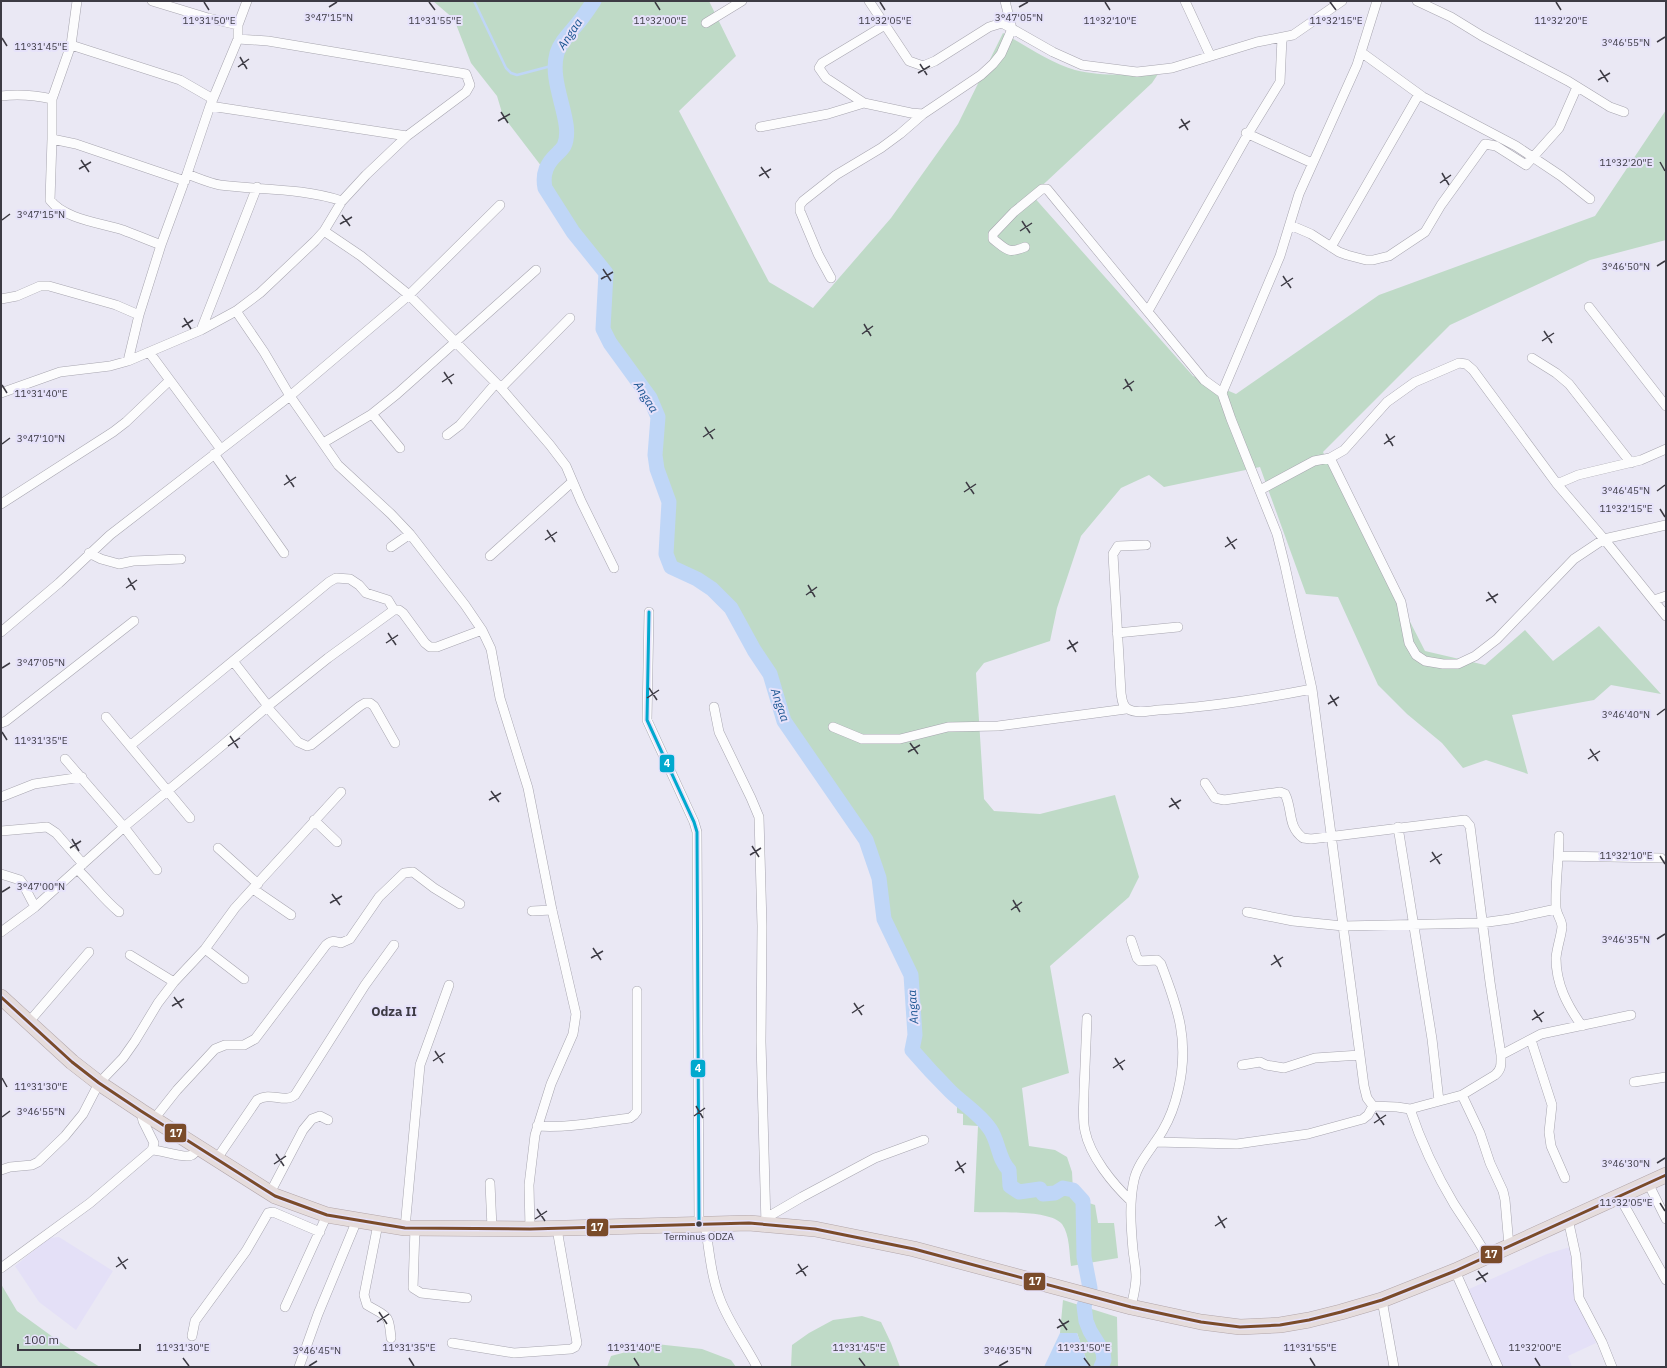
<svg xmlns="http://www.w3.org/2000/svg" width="1667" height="1368" font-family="'IBM Plex Sans',sans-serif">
	<rect width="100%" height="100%" fill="#eae8f4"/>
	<!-- built -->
	<path fill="#e4e0f7" d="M 59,1237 L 113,1271 L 76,1330 L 39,1302 L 15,1266 L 49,1238 Z
		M 1573,1246 L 1575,1297 L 1596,1343 L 1568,1356 L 1572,1367 L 1501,1367 L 1467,1290 L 1547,1254 Z"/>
	<!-- green -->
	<path fill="#bfdac7" d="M 433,1 L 709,1 L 736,56 L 679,111 L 769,282 L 813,308 L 891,218 L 958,124 L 1003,33 C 1026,46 1050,63 1075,70 C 1102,77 1131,74 1158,74 L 1152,83 L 1032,195 L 1193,376 L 1236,394 L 1379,295 L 1595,216 L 1666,110 L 1666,240 L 1590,260 L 1450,325 L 1323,452 L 1425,651 L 1485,665 L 1525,630 L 1553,661 L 1599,626 L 1661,694 L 1611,685 L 1594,700 L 1512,715 L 1528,774 L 1486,760 L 1463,768 L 1442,743 L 1407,714 L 1378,685 L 1338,597 L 1306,594 L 1260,467 L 1164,487 L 1149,475 L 1121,488 L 1081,536 L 1057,608 L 1050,641 L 984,663 L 976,673 L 984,799 L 994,811 L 1040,814 L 1115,795 L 1139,877 L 1129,897 L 1050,966 L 1069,1073 L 1022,1088 L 1029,1146 L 1055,1150 L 1067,1157 L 1072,1172 L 1073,1191 L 1083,1201 L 1095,1205 L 1098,1223 L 1114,1223 L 1118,1258 L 1071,1266 C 1069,1253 1070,1235 1062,1224 C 1049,1209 994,1213 974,1212 L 978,1126 L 963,1125 L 963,1114 L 957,1113 L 957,1100 L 912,1050 L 915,1035 L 911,975 L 884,919 L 879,878 L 866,840 L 784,721 L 770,674 L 754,650 L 731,608 L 712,589 L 697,579 L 671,567 L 666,554 L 669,502 L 657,469 L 655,455 L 658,417 L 650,398 L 610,343 L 603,329 L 606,273 L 573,232 L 545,188 L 544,180 L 545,171 L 503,116 L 497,96 L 471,63 L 454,19 Z
		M 1,1284 L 17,1311 L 64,1345 L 100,1367 L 1,1367 Z
		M 1063,1300 L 1117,1317 L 1118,1367 L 1089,1367 L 1077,1333 L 1060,1333 Z
		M 862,1316 L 881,1322 L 891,1343 L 900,1367 L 791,1367 L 792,1345 L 809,1333 L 833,1320 Z
		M 656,1344 L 702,1349 L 731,1360 L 736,1367 L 607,1367 L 611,1356 Z"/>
	<!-- water -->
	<path fill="#bfd6f7" d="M 1060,1333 L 1077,1333 L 1089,1367 L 1044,1367 Z"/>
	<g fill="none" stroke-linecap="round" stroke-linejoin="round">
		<!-- stream -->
		<path stroke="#bfd6f7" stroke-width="2.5" d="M 474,1 L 506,68 L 511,73 L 517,75 L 555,65"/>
		<!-- river -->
		<path stroke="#bfd6f7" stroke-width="15" d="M 594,1 C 589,8 584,16 578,23 C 570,33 561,41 557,53 C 548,84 575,123 564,146 C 563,148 560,151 558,153 C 547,163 542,173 545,188 L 573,232 L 606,273 L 603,329 L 610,343 L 650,398 L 658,417 L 655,455 L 657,469 L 669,502 L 666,554 L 671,567 L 697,579 L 712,589 L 731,608 L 754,650 L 770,674 L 784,721 L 866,840 L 879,878 L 884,919 L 911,975 L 915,1035 L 912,1050 C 924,1064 937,1078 950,1091 C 963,1104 979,1113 990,1129 C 999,1142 998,1159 1009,1170 L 1010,1186 L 1019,1192 L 1040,1189 L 1043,1194 L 1055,1193 L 1063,1188 L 1073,1190 L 1083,1201 L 1084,1257 L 1090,1288 L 1084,1306 L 1086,1321 L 1090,1331 L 1103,1352 L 1104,1360 L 1101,1367"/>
		<!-- minor casing -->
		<g stroke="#a7a5af" stroke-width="10">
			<path id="minor" d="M 77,1 L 71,45 L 52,99 L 52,139 L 50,200 C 64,219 101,223 123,230 C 136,235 148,240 161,245
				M 152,1 L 208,18 L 238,25 L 238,39
				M 869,1 L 909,61 L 923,66 L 935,61 L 989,27 L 1002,23 L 1053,52 L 1082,65 L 1137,72 L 1172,68 L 1257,42 L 1293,35 L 1342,1
				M 1185,1 L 1210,55
				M 1417,1 L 1451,17 L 1482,36 L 1568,81 L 1610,107 L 1624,112
				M 706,23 L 742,1
				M 238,25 L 247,1
				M 885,25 L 822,63 L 819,68 L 826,78 L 864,103 L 911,113 L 923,114
				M 71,45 L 180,80 L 213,99
				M 1361,52 L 1423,97 L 1516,146 L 1561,176 L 1590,199
				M 1,96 C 19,94 34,95 52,99
				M 210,106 L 407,136
				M 760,127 L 828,114 L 864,103
				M 1246,133 L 1312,163
				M 52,139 L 76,144 L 185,181
				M 187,174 C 198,178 209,183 220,185 C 260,190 302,188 342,201
				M 1290,225 L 1311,234 L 1339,252 L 1347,255 L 1366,260 L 1373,260 L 1389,256 L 1425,232 L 1441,205 L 1485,144 L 1496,146 L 1526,165 L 1559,128 L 1577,87
				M 324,231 L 361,256 L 409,295 L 501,388 L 550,445 L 566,466 L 581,501 L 614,568
				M 1025,247 C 1008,254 1007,250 993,239 L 993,234 L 1014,212 L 1042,189 L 1047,189 L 1204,380 L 1222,393 L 1231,419 L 1277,534 L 1285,566 L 1312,689 L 1364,1086 L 1367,1098 L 1373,1106 L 1397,1107 L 1410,1109 C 1421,1142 1436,1174 1454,1204 C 1465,1221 1477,1238 1487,1256
				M 1331,247 L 1419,94
				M 831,278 L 818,254 L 800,211 L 800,205 L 803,201 L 836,175 L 881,148 L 900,134 L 923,114 L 981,75 L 993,64 L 1001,54 L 1012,29 L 1005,1
				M 1,299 L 17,296 L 40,286 L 49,286 L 116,305 L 139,315
				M 1589,307 L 1666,406
				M 236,311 L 264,352 L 290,396 L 338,465 L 391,514 L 410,534 L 465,605 L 482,630 L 491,649 L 500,698 L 528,788 L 552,910 L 576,1014 L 573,1034 L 551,1084 L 535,1135 L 529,1185 L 530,1229
				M 1148,311 L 1248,134 L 1280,82 L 1282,38
				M 201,330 L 257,187
				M 149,352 L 220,448
				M 1532,358 L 1556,373 L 1569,384 L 1631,463
				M 501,388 L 570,318
				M 1,393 L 60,372 L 110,366 L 128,361 L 201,330 L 236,311 L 260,293 L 315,241 L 324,231 L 342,201 L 366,175 L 407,136 L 466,92 L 470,85 L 466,74 L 268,41 L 238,39 L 210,106 L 187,174 L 161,245 L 139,315 L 128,361
				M 1222,393 L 1280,256 L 1299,194 L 1357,65 L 1377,1
				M 372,414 L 400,448
				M 447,435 L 460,425 L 496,383
				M 323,443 L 372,414 L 397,394 L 536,270
				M 214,454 L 284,553
				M 1557,484 L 1578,475 L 1641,460 L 1666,449
				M 1260,490 L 1314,461 L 1330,458 L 1344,450 L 1387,402 L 1415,382 L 1459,363 L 1466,364 L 1473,370 L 1557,484 L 1604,539 L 1574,559 L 1497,639 L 1475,656 L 1458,664 L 1443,664 L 1425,661 L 1416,655 L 1409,643 L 1401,602 L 1330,458
				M 1,504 L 113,432 L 126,422 L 169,381
				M 1666,525 L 1604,539 L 1666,616
				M 1146,545 L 1118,546 L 1113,554 L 1121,693 C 1122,699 1122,706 1128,709 C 1136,714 1149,711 1158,710 C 1210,707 1261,699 1312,689
				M 391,547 L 410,534
				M 89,553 L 101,559 L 119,564 L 133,561 L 181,559
				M 490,556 L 572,482
				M 1654,600 L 1666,596
				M 649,612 L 647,720 L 694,822 L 697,832 L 699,1224
				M 1,632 L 59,583 L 110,535 L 290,396 L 388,313 L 409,295 L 500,205
				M 1117,633 L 1178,627
				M 233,661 L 268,706
				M 267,707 L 298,742 L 307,746 L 311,745 L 360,706 L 365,703 L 370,703 L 374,706 L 395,743
				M 714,707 L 719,732 L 751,798 L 759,817 L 762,926 L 761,1042 L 766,1225
				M 106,717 L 190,818
				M 1,723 L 6,721 L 134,621
				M 833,727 L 862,739 L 900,739 L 948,727 L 998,726 L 1126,709
				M 131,745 L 329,582 L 336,578 L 350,579 L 359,585 L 366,593 L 388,600 L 394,610
				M 65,759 L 124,827 L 157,870
				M 1205,783 L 1215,798 L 1224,800 L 1280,792 L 1285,794 C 1293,810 1287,826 1303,838 L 1311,839 L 1465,820 L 1470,826 L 1490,982 L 1501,1055 C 1501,1064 1502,1069 1495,1075 L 1462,1095 L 1410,1109
				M 1,797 L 34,784 L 82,777
				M 314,820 L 337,842
				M 1398,827 L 1432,1039 L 1439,1101
				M 1,831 L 47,827 L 56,833 L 83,864
				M 1559,836 C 1559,859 1555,883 1556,907 C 1556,914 1562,920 1562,927 C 1561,937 1557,947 1556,958 C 1556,984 1567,1005 1582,1026
				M 218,848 L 258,884
				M 1559,856 L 1661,858
				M 77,869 C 92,883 103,899 119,912
				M 1,874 L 20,880 L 23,884 L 35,907
				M 253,889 L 291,915
				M 532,911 L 552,910
				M 1247,912 L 1293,921 L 1343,926 L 1481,923 L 1510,919 L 1556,909
				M 1,932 L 35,907 L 124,827 L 224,744 L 268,706 L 328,658 L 394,610 L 399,610 L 403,613 L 425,643 L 430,647 L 437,647 L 482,630
				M 1131,940 L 1137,958 L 1140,961 L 1157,960 L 1161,964 C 1178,1009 1190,1041 1178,1091 C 1175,1104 1170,1118 1163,1130 C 1154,1146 1138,1162 1134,1180 C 1129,1202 1131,1228 1133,1250 C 1134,1259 1136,1268 1136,1277 C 1136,1287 1133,1298 1131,1307
				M 205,949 L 244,979
				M 130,955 L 174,982
				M 1087,1018 C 1086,1042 1085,1067 1084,1091 C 1084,1104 1082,1118 1085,1131 C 1090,1156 1113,1184 1131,1201
				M 28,1023 L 89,952
				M 1531,1040 L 1552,1105 L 1549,1132 L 1551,1146 L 1565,1178
				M 1501,1055 L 1541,1034 L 1631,1015
				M 1242,1065 L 1260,1062 L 1266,1065 L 1284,1068 L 1315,1058 L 1360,1055
				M 1634,1082 L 1666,1077
				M 1462,1095 L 1480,1133 L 1490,1163 L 1503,1191 L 1505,1200 L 1509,1246
				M 154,1119 L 177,1090 L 215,1049 L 225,1045 L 244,1045 L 255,1039 L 326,945 C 331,940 334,941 341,943 L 350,939 L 379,897 L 404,873 L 413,872 L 434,888 L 460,904
				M 537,1126 C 568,1128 599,1122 630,1118 L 634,1115 L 637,1111 L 637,991
				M 1155,1142 L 1237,1144 L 1308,1134 L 1363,1119 L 1368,1115 L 1373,1106
				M 152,1150 C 162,1150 185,1159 192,1155 C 194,1154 197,1150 199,1148
				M 216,1160 L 257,1100 C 271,1091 284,1104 295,1095 L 365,985 L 394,945
				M 1,1170 L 10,1167 L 32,1165 L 38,1162 L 65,1136 L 83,1114 L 99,1083 L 123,1058 L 135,1041 L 158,1003 L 174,982 L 205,949 L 235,908 L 341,792
				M 490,1183 L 492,1228
				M 1648,1183 L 1666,1219
				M 270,1193 L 303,1130 L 312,1119 L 320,1116 L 328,1120
				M 1619,1196 L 1666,1280
				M 766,1218 L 802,1197 L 875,1158 L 924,1140
				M 1568,1219 L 1576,1256 L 1579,1298 L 1602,1342 L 1612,1367
				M 378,1224 L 364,1295 L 367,1305 C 387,1317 389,1313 391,1338
				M 705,1224 C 709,1249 711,1276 720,1299 C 729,1323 745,1344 757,1367
				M 405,1228 L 420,1065 L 449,985
				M 415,1228 L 413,1288 L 421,1293 L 467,1298
				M 1,1268 L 90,1203 L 152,1150 L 154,1143 L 143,1121 L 141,1111
				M 1455,1271 L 1498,1367
				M 1382,1300 L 1394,1367
				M 285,1307 L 327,1215
				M 192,1336 L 195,1321 L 246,1251 L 268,1213 L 273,1212 L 320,1232
				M 452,1343 L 514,1353 L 571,1349 L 575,1347 L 577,1343 L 557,1229
				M 299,1367 L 318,1314 L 357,1220"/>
		</g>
		<!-- trunk casing -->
		<g stroke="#b2a6aa" stroke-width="16">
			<path id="trunk" d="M 1,997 L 72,1062 L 99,1083 L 141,1111 L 275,1196 L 327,1215 L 405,1228 L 530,1229 L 749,1223 L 815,1229 L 914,1249 L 1131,1307 L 1201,1322 L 1240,1327 L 1280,1325 L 1309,1320 L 1341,1312 L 1382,1300 L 1455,1271 L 1666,1175"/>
		</g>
		<!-- minor -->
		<use href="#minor" stroke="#fcfcfd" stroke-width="9"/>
		<!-- trunk -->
		<use href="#trunk" stroke="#e5dcdc" stroke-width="15"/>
		<!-- bus-1 casing -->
		<g stroke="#e6e2fa" stroke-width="6">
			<path id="bus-1" d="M 649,612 L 647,720 L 694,822 L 697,832 L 699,1224"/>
		</g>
		<!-- bus-2 casing -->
		<g stroke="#e6e2fa" stroke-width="6">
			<path id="bus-2" d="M 1,997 L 72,1062 L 99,1083 L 141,1111 L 275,1196 L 327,1215 L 405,1228 L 530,1229 L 749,1223 L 815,1229 L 914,1249 L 1131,1307 L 1201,1322 L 1240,1327 L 1280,1325 L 1309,1320 L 1341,1312 L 1382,1300 L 1455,1271 L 1666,1175"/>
		</g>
		<!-- bus-1 -->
		<use href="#bus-1" stroke="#00a9ce" stroke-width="3"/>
		<!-- bus-2 -->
		<use href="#bus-2" stroke="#7a4b2a" stroke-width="3"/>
	</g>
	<!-- ticks -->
	<path fill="none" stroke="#3d3b44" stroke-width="1.5" d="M 204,2 L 209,10M 429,2 L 435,10M 655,2 L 660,10M 880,2 L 885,10M 1105,2 L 1110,10M 1330,2 L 1336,10M 1556,2 L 1561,10M 329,7 L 337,2M 1019,7 L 1028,2M 2,38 L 7,46M 1657,42 L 1665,37M 240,57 L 247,69M 920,64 L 927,75M 238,67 L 249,59M 1600,70 L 1608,82M 918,73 L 930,66M 1598,80 L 1610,73M 501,112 L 508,123M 1181,119 L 1188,130M 498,121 L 510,114M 1179,128 L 1190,121M 81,160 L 89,172M 1660,162 L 1665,171M 761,167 L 769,178M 79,169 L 91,162M 1442,173 L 1449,185M 759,176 L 771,169M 1440,183 L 1451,175M 342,215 L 350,226M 2,220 L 10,214M 1022,221 L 1030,233M 340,224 L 352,217M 1020,231 L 1032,223M 1657,266 L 1665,261M 603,269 L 611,281M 1283,276 L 1291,288M 601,279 L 613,272M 1281,286 L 1293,278M 184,318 L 191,329M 864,324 L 871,336M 182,327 L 193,320M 1544,331 L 1552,343M 862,334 L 873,326M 1542,341 L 1554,333M 444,372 L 452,384M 1125,379 L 1132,391M 442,382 L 454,374M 2,385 L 7,393M 1123,389 L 1134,381M 705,427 L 713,439M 1386,434 L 1393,446M 703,437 L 715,429M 2,444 L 10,438M 1384,444 L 1395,436M 286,475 L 294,487M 966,482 L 974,494M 284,485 L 296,477M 1657,491 L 1665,485M 964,492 L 976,484M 1660,509 L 1665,517M 547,530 L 555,542M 1227,537 L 1235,549M 545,540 L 557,532M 1225,547 L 1237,539M 128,578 L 135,590M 808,585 L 815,597M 126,588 L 137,580M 1488,592 L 1496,603M 806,595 L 817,587M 1486,601 L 1498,594M 388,633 L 396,645M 1069,640 L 1076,652M 386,643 L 398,635M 1067,649 L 1078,642M 2,668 L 10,663M 649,688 L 657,700M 1330,695 L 1337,706M 647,698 L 659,690M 1328,704 L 1339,697M 1657,715 L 1665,709M 2,732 L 7,740M 230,736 L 238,748M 910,743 L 918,754M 228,746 L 240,738M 1590,749 L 1598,761M 908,752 L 920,745M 1588,759 L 1600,751M 491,791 L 499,802M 1171,798 L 1179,809M 489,800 L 501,793M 1169,807 L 1181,800M 72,839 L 79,851M 752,846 L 759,857M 70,848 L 81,841M 1432,852 L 1440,864M 750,855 L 761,848M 1660,856 L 1665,864M 1430,862 L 1442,854M 2,892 L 10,887M 332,894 L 340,905M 1013,900 L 1020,912M 330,903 L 342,896M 1011,910 L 1022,902M 1657,939 L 1665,934M 593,948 L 601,960M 1274,955 L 1281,967M 591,958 L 603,951M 1271,965 L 1283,957M 174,997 L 182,1008M 854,1003 L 862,1015M 172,1006 L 184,999M 1534,1010 L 1542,1022M 852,1013 L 864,1005M 1532,1020 L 1544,1012M 435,1051 L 443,1063M 1115,1058 L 1123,1070M 433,1061 L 445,1053M 1113,1068 L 1125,1060M 2,1078 L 7,1087M 696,1106 L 703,1118M 1376,1113 L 1384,1125M 694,1116 L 705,1108M 2,1117 L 10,1111M 1374,1123 L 1386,1115M 276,1154 L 284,1166M 957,1161 L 964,1173M 1657,1163 L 1665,1158M 274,1164 L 286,1156M 955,1171 L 966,1163M 1660,1203 L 1665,1211M 537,1209 L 545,1221M 1218,1216 L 1225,1228M 535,1219 L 547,1211M 1215,1226 L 1227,1218M 118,1257 L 126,1269M 798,1264 L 806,1276M 116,1267 L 128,1259M 1478,1271 L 1486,1282M 796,1274 L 808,1266M 1476,1280 L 1488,1273M 379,1312 L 387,1324M 1059,1319 L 1067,1330M 377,1322 L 389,1314M 1057,1328 L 1069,1321M 183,1358 L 189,1366M 409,1358 L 414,1366M 634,1358 L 639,1366M 859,1358 L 865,1366M 1084,1358 L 1090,1366M 1310,1358 L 1315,1366M 1535,1358 L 1540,1366M 309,1366 L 317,1361M 999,1366 L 1008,1361"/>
	<!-- markers -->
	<circle fill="#3d3b44" stroke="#e6e2fa" stroke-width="1.5" cx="699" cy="1224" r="3.5"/>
	<g text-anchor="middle" stroke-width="4" stroke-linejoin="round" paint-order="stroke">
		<!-- bus labels -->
		<g font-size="10" fill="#3d3b44" stroke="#e6e2fa">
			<text x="699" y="1240">Terminus ODZA</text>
		</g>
		<!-- water labels -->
		<g font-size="12" font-style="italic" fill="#1c5693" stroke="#e6e2fa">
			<text transform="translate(570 34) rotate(-56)" y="4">Angaa</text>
			<text transform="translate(646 397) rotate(58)" y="4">Angaa</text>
			<text transform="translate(780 705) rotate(71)" y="4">Angaa</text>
			<text transform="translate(913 1007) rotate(-94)" y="4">Angaa</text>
		</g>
		<!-- quarter labels -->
		<g font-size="13" font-weight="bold" fill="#3d3b44" stroke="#e6e2fa">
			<text x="394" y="1016">Odza II</text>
		</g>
	</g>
	<g font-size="10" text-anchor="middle" fill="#3d3b44" stroke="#e6e2fa" stroke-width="4" stroke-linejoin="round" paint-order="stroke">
		<text x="329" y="21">3°47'15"N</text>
		<text x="1019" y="21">3°47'05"N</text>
		<text x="209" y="24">11°31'50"E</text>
		<text x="435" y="24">11°31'55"E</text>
		<text x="660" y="24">11°32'00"E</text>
		<text x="885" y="24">11°32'05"E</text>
		<text x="1110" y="24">11°32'10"E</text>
		<text x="1336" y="24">11°32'15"E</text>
		<text x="1561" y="24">11°32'20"E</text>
		<text x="1626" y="46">3°46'55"N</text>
		<text x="41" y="50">11°31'45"E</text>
		<text x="1626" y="166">11°32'20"E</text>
		<text x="41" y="218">3°47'15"N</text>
		<text x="1626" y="270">3°46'50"N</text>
		<text x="41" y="397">11°31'40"E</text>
		<text x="41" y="442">3°47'10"N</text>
		<text x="1626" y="494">3°46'45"N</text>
		<text x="1626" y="512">11°32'15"E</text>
		<text x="41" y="666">3°47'05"N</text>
		<text x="1626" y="718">3°46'40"N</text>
		<text x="41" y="744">11°31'35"E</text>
		<text x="1626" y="859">11°32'10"E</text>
		<text x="41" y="890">3°47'00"N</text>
		<text x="1626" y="943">3°46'35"N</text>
		<text x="41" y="1090">11°31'30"E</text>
		<text x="41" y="1115">3°46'55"N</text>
		<text x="1626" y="1167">3°46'30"N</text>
		<text x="1626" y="1206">11°32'05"E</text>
		<text x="183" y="1351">11°31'30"E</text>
		<text x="409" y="1351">11°31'35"E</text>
		<text x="634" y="1351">11°31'40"E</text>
		<text x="859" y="1351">11°31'45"E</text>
		<text x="1084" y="1351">11°31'50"E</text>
		<text x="1310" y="1351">11°31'55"E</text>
		<text x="1535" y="1351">11°32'00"E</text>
		<text x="317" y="1354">3°46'45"N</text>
		<text x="1008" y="1354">3°46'35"N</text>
	</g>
	<g stroke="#e6e2fa" stroke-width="1.5">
		<rect x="659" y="754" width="16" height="19" rx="4" fill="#00a9ce"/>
		<rect x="690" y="1059" width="16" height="19" rx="4" fill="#00a9ce"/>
		<rect x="164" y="1123" width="23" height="20" rx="4" fill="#7a4b2a"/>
		<rect x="586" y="1218" width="23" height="19" rx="4" fill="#7a4b2a"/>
		<rect x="1480" y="1245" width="23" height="19" rx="4" fill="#7a4b2a"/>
		<rect x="1023" y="1272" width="23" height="19" rx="4" fill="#7a4b2a"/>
	</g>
	<g font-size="11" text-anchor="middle" font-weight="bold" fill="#fff">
		<text x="667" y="767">4</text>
		<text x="698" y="1072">4</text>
		<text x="176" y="1137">17</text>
		<text x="597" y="1231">17</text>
		<text x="1491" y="1258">17</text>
		<text x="1035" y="1285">17</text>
	</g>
	<!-- border -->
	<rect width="1667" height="1368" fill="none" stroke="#3d3b44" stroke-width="4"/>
	<!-- scale -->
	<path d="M18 1344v6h122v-6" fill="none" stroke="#3d3b44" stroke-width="2"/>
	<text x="24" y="1344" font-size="12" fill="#3d3b44" stroke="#e6e2fa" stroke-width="3" paint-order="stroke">100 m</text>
</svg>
